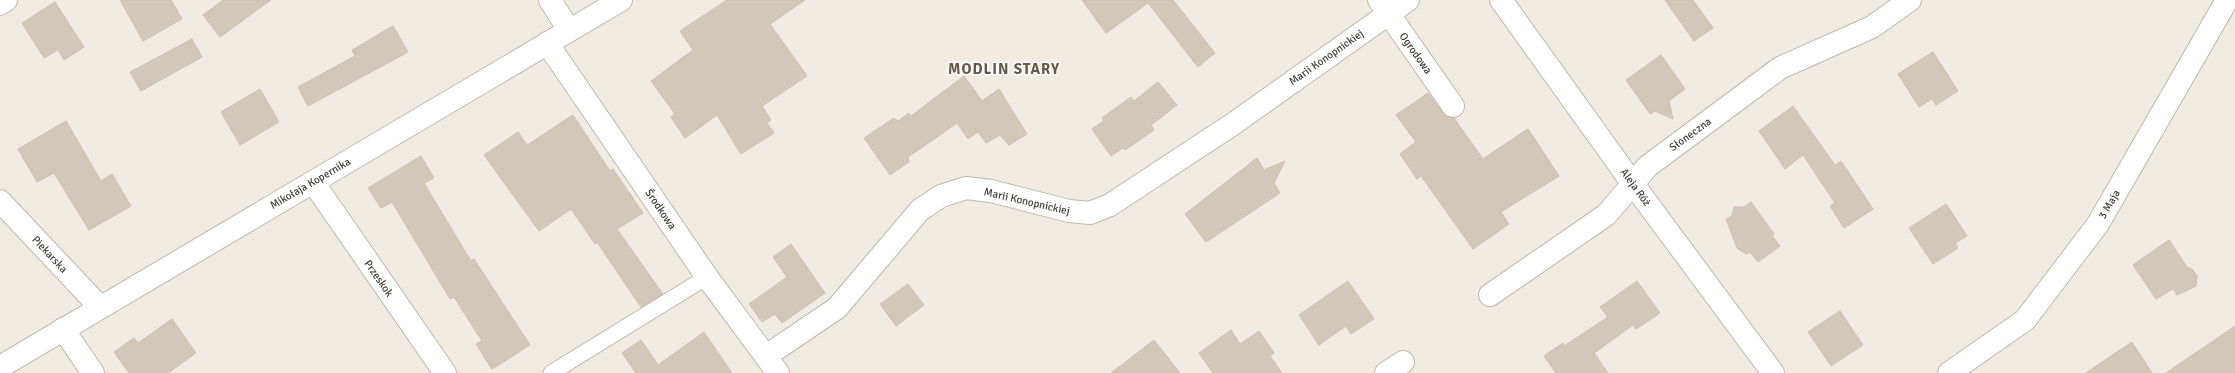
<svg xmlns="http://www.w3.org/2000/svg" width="2235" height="373" font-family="Signika,sans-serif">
	<rect width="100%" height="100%" fill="#f0ece4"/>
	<!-- building -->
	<path fill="#d1c8ba" stroke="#cbbfae" d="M 120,0 L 171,0 L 182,19 L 143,41 Z
		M 223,0 L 271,0 L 220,37 L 203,15 Z
		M 727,0 L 805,0 L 770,24 L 807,76 L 762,106 L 771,120 L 767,123 L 774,133 L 741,154 L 717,115 L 685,138 L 671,117 L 675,114 L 651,81 L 693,50 L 680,31 Z
		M 1082,0 L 1173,0 L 1215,53 L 1198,67 L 1148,3 L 1106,33 Z
		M 1665,0 L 1693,0 L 1713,28 L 1694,41 Z
		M 55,2 L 84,47 L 64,60 L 58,50 L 44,58 L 22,23 Z
		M 393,26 L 408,52 L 308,106 L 298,87 L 355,56 L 352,50 Z
		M 192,39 L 202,57 L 141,91 L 130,72 Z
		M 1933,52 L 1958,91 L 1936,105 L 1932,99 L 1919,107 L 1898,74 Z
		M 1661,55 L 1685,89 L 1669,101 L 1673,119 L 1655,111 L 1650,114 L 1626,80 Z
		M 964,76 L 982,101 L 999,89 L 1027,134 L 1009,145 L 1000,135 L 986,143 L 978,132 L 968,139 L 957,123 L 908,157 L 909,162 L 890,175 L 864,138 L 894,118 L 898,121 L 909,113 L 911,116 Z
		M 1158,82 L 1177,105 L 1151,125 L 1154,130 L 1125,150 L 1123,148 L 1111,156 L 1092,129 L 1104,121 L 1102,118 L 1131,97 L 1134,101 Z
		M 260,89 L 279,122 L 240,145 L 221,112 Z
		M 1428,93 L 1443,113 L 1448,117 L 1454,118 L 1483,159 L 1528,129 L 1559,176 L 1501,212 L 1509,224 L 1473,249 L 1421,176 L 1417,179 L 1400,154 L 1416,142 L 1396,115 Z
		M 1793,106 L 1835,165 L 1841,161 L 1873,209 L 1844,228 L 1830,206 L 1835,203 L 1803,155 L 1785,169 L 1759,131 Z
		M 573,115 L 610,171 L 613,169 L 643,213 L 617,229 L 663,294 L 641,307 L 597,242 L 595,244 L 571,209 L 539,231 L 484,155 L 518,132 L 527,145 Z
		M 66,121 L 101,181 L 112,174 L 131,206 L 89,230 L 54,173 L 37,182 L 18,149 Z
		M 421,156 L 434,178 L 424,183 L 471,261 L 474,259 L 530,345 L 492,369 L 476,344 L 482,341 L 454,297 L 450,299 L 392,202 L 381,208 L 368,188 Z
		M 1257,158 L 1264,170 L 1285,161 L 1274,183 L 1280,193 L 1206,242 L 1185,214 Z
		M 1751,202 L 1774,234 L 1772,236 L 1780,246 L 1758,262 L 1750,252 L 1746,254 L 1737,248 L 1726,219 L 1732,216 L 1734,207 L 1744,207 Z
		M 1946,204 L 1967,236 L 1955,243 L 1958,248 L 1933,264 L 1909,228 Z
		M 2169,240 L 2187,267 L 2192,269 L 2197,276 L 2196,286 L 2177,295 L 2173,289 L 2156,299 L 2133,265 Z
		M 791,244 L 825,293 L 782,323 L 775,314 L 762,322 L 749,304 L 787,277 L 773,257 Z
		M 1348,281 L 1374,319 L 1351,334 L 1346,326 L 1319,345 L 1299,315 Z
		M 1637,281 L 1660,313 L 1636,329 L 1633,325 L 1594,353 L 1608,373 L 1556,373 L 1544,356 L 1563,343 L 1564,346 L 1608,317 L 1600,307 Z
		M 908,284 L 924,305 L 896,326 L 880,304 Z
		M 1840,311 L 1863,345 L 1831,366 L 1808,332 Z
		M 172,319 L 196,353 L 168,373 L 129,373 L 114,352 L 134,338 L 138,343 Z
		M 2235,326 L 2235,373 L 2166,373 Z
		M 1231,330 L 1240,344 L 1259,331 L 1274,353 L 1270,356 L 1282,373 L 1213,373 L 1199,353 Z
		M 704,332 L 732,373 L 636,373 L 622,353 L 641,340 L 658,365 Z
		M 1154,340 L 1180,373 L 1111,373 Z
		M 2132,342 L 2152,373 L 2086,373 Z"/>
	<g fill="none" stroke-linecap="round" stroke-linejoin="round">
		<!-- service casing -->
		<g stroke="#beb7aa" stroke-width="17">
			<path id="service" d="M 551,373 L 707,277"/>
		</g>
		<!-- minor casing -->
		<g stroke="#beb7aa" stroke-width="24">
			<path id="minor" d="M 550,0 L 569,30
				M 1379,0 L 1453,106
				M 1501,0 L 1633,184 L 1773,373
				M 0,4 L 6,0
				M 547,43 L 707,277 L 778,373
				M 313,182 L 445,373
				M 0,201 L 100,307
				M 1490,295 L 1606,215 L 1648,166 L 1780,68 L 1872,27 L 1910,0
				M 63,329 L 93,373
				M 766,356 L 837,308 L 920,210 L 941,196 L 966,188 L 991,191 L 1069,211 L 1090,213 L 1110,205 L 1233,124 L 1408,0
				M 1386,373 L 1403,362
				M 1949,373 L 2025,320 L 2098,224 L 2227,0"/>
		</g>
		<!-- tertiary casing -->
		<g stroke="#beb7aa" stroke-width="24">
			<path id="tertiary" d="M 0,367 L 621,0"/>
		</g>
		<!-- service -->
		<use href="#service" stroke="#fff" stroke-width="15"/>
		<!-- minor -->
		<use href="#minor" stroke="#fff" stroke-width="22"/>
		<!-- tertiary -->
		<use href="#tertiary" stroke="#fff" stroke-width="22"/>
	</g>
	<g text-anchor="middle" stroke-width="3" stroke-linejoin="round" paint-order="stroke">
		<!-- street labels -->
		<g font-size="11" fill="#423c34" stroke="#fff">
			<text transform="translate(1416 53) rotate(55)" y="4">Ogrodowa</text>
			<text transform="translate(1326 57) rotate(-35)" y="4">Marii Konopnickiej</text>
			<text transform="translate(1690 134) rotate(-36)" y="4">Słoneczna</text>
			<text transform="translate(310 183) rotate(-30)" y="4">Mikołaja Kopernika</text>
			<text transform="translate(1636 187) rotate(54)" y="4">Aleja Róż</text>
			<text transform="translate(1027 201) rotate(13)" y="4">Marii Konopnickiej</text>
			<text transform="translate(2109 204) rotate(-60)" y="4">3 Maja</text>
			<text transform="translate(661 209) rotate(56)" y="4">Środkowa</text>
			<text transform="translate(50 254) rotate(47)" y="4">Piekarska</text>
			<text transform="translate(379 278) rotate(55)" y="4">Przeskok</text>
		</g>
		<!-- district labels -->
		<g font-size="15" font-weight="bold" letter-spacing="1" fill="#645a4c" stroke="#fff">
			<text x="1004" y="74">MODLIN STARY</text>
		</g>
	</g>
</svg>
